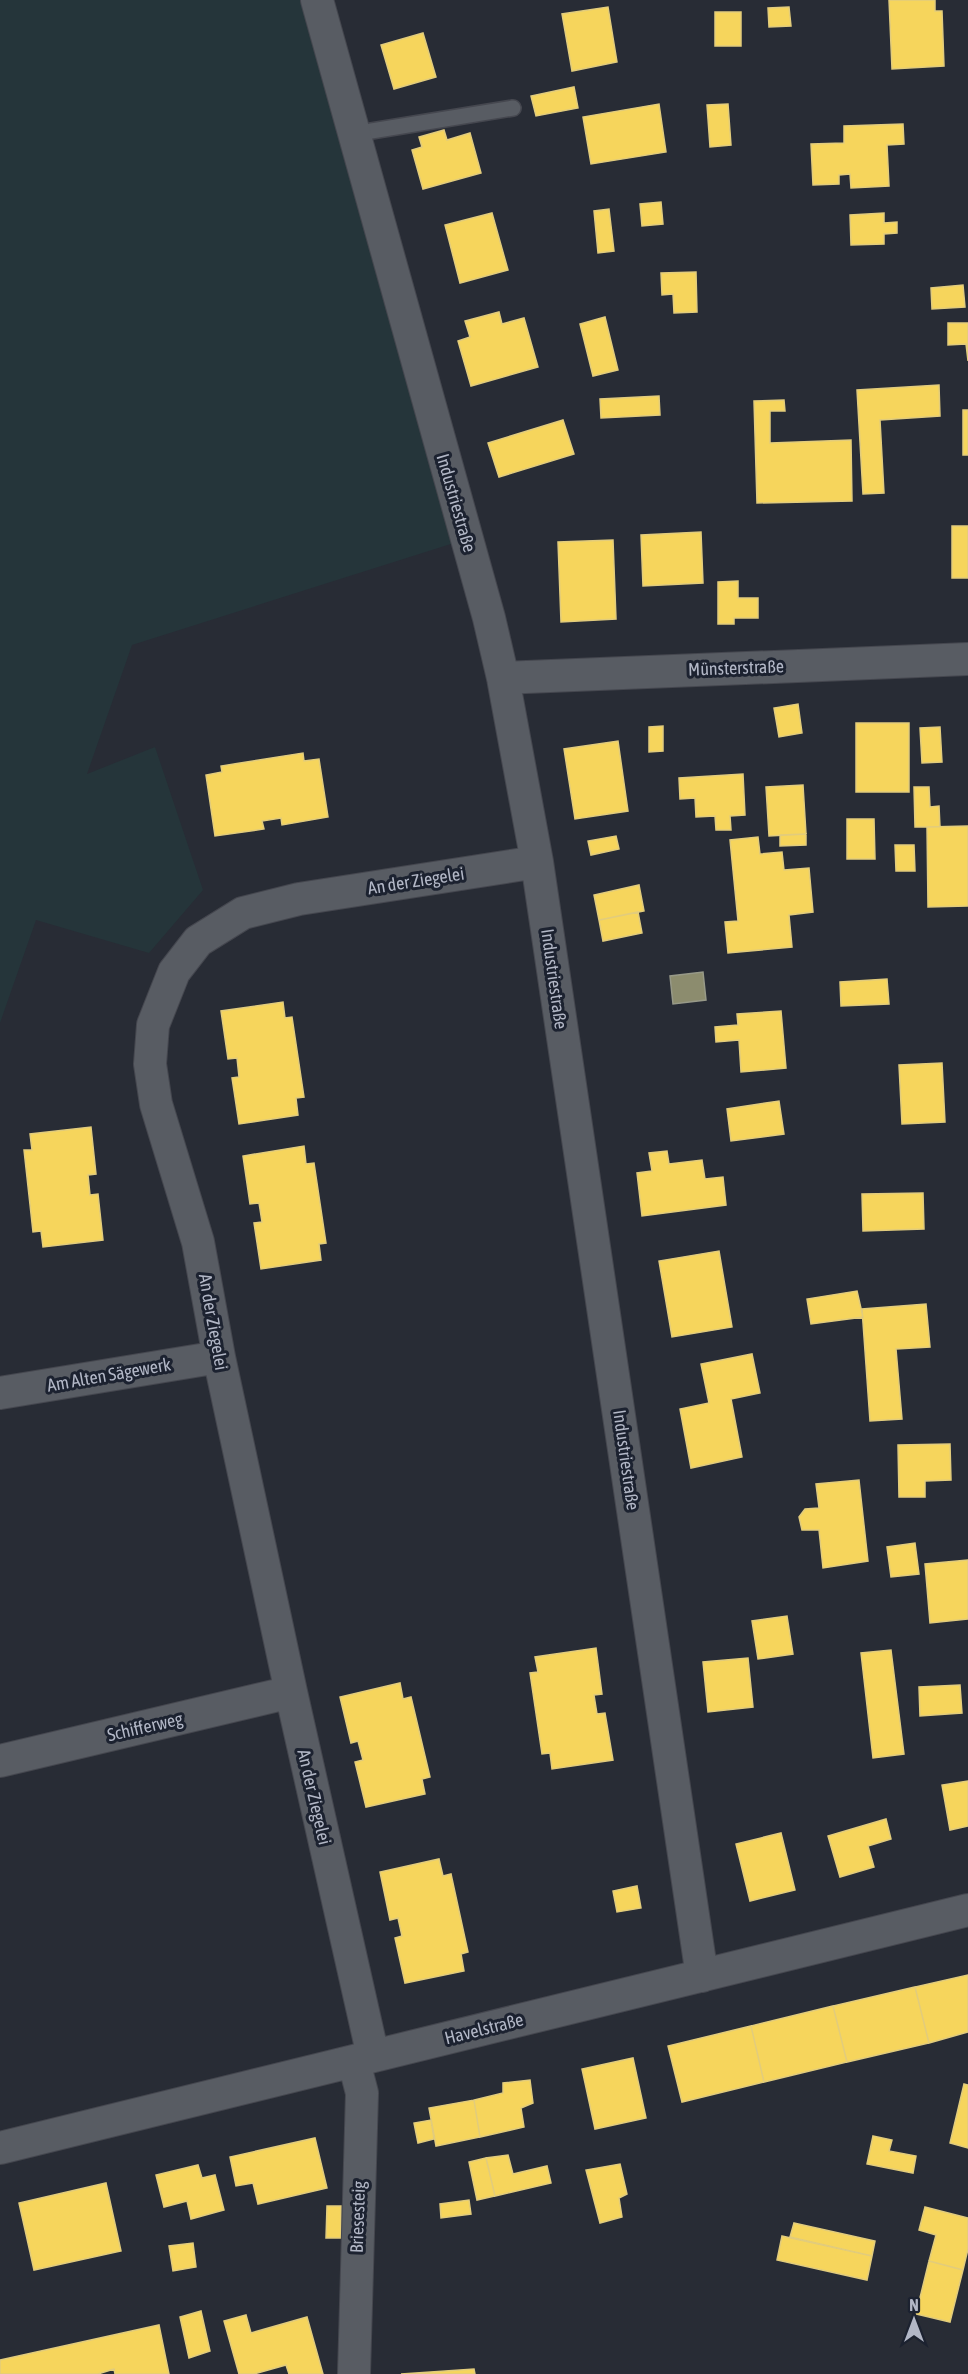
<svg xmlns="http://www.w3.org/2000/svg" width="968" height="2374" font-family="'Asap Condensed',sans-serif">
	<rect width="100%" height="100%" fill="#282c35"/>
	<!-- green -->
	<path fill="#25353a" d="M 0,0 L 307,0 L 454,543 L 132,645 L 87,774 L 155,747 L 203,890 L 149,953 L 36,920 L 0,1023 Z"/>
	<!-- homes -->
	<path fill="#f6d55c" stroke="#e2cc7c" stroke-width="1.5" d="M 889,0 L 935,0 L 935,11 L 942,11 L 944,66 L 892,69 Z
		M 608,7 L 617,62 L 572,71 L 562,14 Z
		M 789,7 L 791,26 L 769,27 L 768,8 Z
		M 715,12 L 741,12 L 741,46 L 715,46 Z
		M 423,33 L 436,77 L 394,89 L 381,45 Z
		M 574,87 L 578,108 L 536,116 L 531,96 Z
		M 659,104 L 666,152 L 591,164 L 583,117 Z
		M 728,104 L 731,145 L 710,147 L 707,105 Z
		M 903,124 L 904,144 L 887,145 L 889,186 L 851,188 L 850,174 L 839,175 L 839,184 L 813,185 L 811,144 L 844,143 L 844,126 Z
		M 444,130 L 447,140 L 470,133 L 481,173 L 423,189 L 412,150 L 422,147 L 419,137 Z
		M 661,202 L 663,224 L 642,226 L 640,204 Z
		M 609,209 L 614,251 L 598,253 L 594,211 Z
		M 492,213 L 508,270 L 460,283 L 445,225 Z
		M 884,213 L 884,223 L 897,222 L 897,233 L 884,234 L 884,244 L 851,245 L 850,215 Z
		M 696,272 L 697,312 L 674,313 L 673,294 L 662,295 L 661,273 Z
		M 963,285 L 965,307 L 932,309 L 931,288 Z
		M 499,312 L 502,324 L 524,318 L 538,367 L 471,386 L 458,341 L 470,337 L 465,321 Z
		M 605,317 L 618,370 L 593,376 L 580,324 Z
		M 948,323 L 968,323 L 968,361 L 966,344 L 948,345 Z
		M 939,385 L 940,416 L 880,420 L 884,493 L 863,494 L 857,390 Z
		M 659,396 L 660,415 L 601,418 L 600,399 Z
		M 784,400 L 785,411 L 770,411 L 770,443 L 851,440 L 852,501 L 757,503 L 754,401 Z
		M 963,410 L 968,410 L 968,455 L 963,455 Z
		M 563,420 L 574,454 L 499,477 L 488,443 Z
		M 952,526 L 968,526 L 968,578 L 952,578 Z
		M 701,532 L 703,583 L 643,586 L 641,535 Z
		M 613,540 L 616,619 L 561,622 L 558,542 Z
		M 738,581 L 738,598 L 758,598 L 758,618 L 734,618 L 734,624 L 718,624 L 718,582 Z
		M 798,704 L 802,733 L 779,737 L 774,708 Z
		M 856,723 L 909,723 L 909,792 L 856,792 Z
		M 663,726 L 663,751 L 649,752 L 649,727 Z
		M 940,727 L 942,762 L 922,763 L 920,728 Z
		M 618,741 L 628,811 L 575,819 L 564,749 Z
		M 303,753 L 304,761 L 319,759 L 328,817 L 282,825 L 281,818 L 262,821 L 264,829 L 215,836 L 206,775 L 222,772 L 221,766 Z
		M 743,774 L 745,815 L 730,816 L 731,830 L 716,830 L 715,816 L 696,817 L 695,798 L 680,799 L 679,778 Z
		M 803,785 L 806,834 L 769,836 L 766,787 Z
		M 914,787 L 929,787 L 930,807 L 939,806 L 940,827 L 915,827 Z
		M 847,819 L 874,819 L 875,859 L 847,859 Z
		M 968,826 L 968,906 L 928,907 L 927,827 Z
		M 806,834 L 806,845 L 780,846 L 780,835 Z
		M 616,836 L 619,849 L 591,855 L 588,841 Z
		M 758,837 L 760,854 L 782,852 L 784,870 L 809,868 L 813,912 L 789,915 L 792,947 L 728,953 L 725,922 L 738,921 L 730,840 Z
		M 895,845 L 914,845 L 915,871 L 896,871 Z
		M 639,885 L 644,911 L 599,920 L 594,895 Z
		M 638,912 L 642,933 L 603,941 L 599,920 Z
		M 887,979 L 889,1004 L 841,1006 L 840,982 Z
		M 283,1002 L 285,1018 L 292,1017 L 304,1097 L 296,1098 L 298,1115 L 239,1124 L 232,1078 L 239,1077 L 237,1058 L 228,1059 L 221,1011 Z
		M 781,1011 L 786,1068 L 741,1072 L 739,1040 L 716,1042 L 715,1027 L 738,1025 L 737,1014 Z
		M 942,1063 L 945,1122 L 902,1124 L 899,1065 Z
		M 779,1101 L 784,1134 L 731,1141 L 727,1109 Z
		M 91,1127 L 96,1174 L 88,1175 L 90,1195 L 98,1194 L 103,1240 L 43,1247 L 41,1231 L 33,1232 L 24,1150 L 32,1150 L 30,1134 Z
		M 304,1146 L 306,1164 L 314,1163 L 326,1243 L 319,1244 L 321,1260 L 261,1269 L 254,1223 L 262,1222 L 259,1203 L 250,1204 L 243,1156 Z
		M 667,1151 L 669,1164 L 702,1160 L 705,1179 L 723,1177 L 726,1205 L 642,1216 L 637,1173 L 652,1171 L 649,1153 Z
		M 923,1193 L 924,1229 L 863,1231 L 862,1194 Z
		M 719,1251 L 732,1327 L 672,1337 L 659,1261 Z
		M 857,1291 L 863,1317 L 811,1324 L 807,1299 Z
		M 926,1304 L 930,1347 L 896,1349 L 902,1419 L 870,1421 L 862,1309 Z
		M 752,1354 L 760,1393 L 731,1399 L 742,1457 L 691,1468 L 680,1409 L 709,1403 L 701,1364 Z
		M 950,1444 L 951,1480 L 925,1481 L 925,1497 L 899,1497 L 898,1445 Z
		M 859,1480 L 868,1561 L 823,1568 L 819,1530 L 802,1530 L 799,1517 L 805,1509 L 819,1508 L 816,1484 Z
		M 915,1543 L 919,1574 L 891,1577 L 887,1547 Z
		M 968,1560 L 968,1619 L 930,1623 L 925,1564 Z
		M 787,1616 L 793,1654 L 758,1659 L 752,1621 Z
		M 596,1648 L 602,1694 L 594,1695 L 597,1714 L 605,1713 L 613,1760 L 552,1769 L 550,1753 L 542,1754 L 530,1673 L 538,1672 L 535,1657 Z
		M 891,1650 L 904,1754 L 873,1758 L 861,1653 Z
		M 748,1658 L 753,1707 L 708,1712 L 703,1662 Z
		M 400,1683 L 403,1699 L 411,1697 L 430,1777 L 422,1779 L 425,1794 L 366,1807 L 355,1762 L 363,1760 L 358,1741 L 351,1743 L 340,1697 Z
		M 960,1685 L 962,1713 L 920,1716 L 919,1687 Z
		M 968,1781 L 968,1826 L 950,1830 L 942,1785 Z
		M 886,1819 L 891,1839 L 868,1846 L 874,1867 L 840,1877 L 828,1836 Z
		M 781,1833 L 795,1890 L 750,1901 L 736,1844 Z
		M 439,1859 L 443,1876 L 451,1874 L 468,1952 L 461,1954 L 464,1971 L 405,1983 L 395,1938 L 402,1936 L 398,1918 L 390,1920 L 380,1872 Z
		M 637,1886 L 641,1908 L 617,1912 L 613,1891 Z
		M 968,1975 L 968,2032 L 929,2043 L 915,1987 Z
		M 915,1987 L 929,2043 L 847,2062 L 833,2006 Z
		M 833,2006 L 847,2062 L 764,2082 L 751,2026 Z
		M 751,2026 L 764,2082 L 682,2102 L 668,2046 Z
		M 633,2058 L 646,2118 L 595,2129 L 582,2069 Z
		M 530,2080 L 533,2103 L 521,2108 L 524,2127 L 480,2137 L 474,2100 L 503,2093 L 503,2083 Z
		M 964,2084 L 968,2085 L 968,2148 L 950,2143 Z
		M 474,2100 L 480,2137 L 436,2146 L 429,2108 Z
		M 431,2120 L 434,2139 L 418,2143 L 414,2123 Z
		M 873,2136 L 892,2140 L 889,2151 L 916,2156 L 913,2173 L 867,2164 Z
		M 315,2138 L 327,2188 L 258,2204 L 253,2183 L 236,2186 L 230,2157 Z
		M 508,2155 L 513,2174 L 547,2166 L 551,2183 L 495,2196 L 486,2158 Z
		M 486,2158 L 495,2196 L 477,2200 L 469,2162 Z
		M 620,2164 L 627,2194 L 619,2198 L 622,2217 L 600,2223 L 586,2170 Z
		M 198,2165 L 202,2178 L 215,2175 L 224,2210 L 191,2219 L 187,2201 L 164,2207 L 156,2175 Z
		M 106,2183 L 121,2251 L 34,2270 L 19,2203 Z
		M 469,2200 L 471,2214 L 441,2218 L 440,2204 Z
		M 327,2206 L 341,2206 L 341,2238 L 326,2238 Z
		M 925,2207 L 968,2218 L 968,2249 L 963,2270 L 929,2261 L 936,2235 L 919,2230 Z
		M 794,2223 L 875,2241 L 872,2256 L 790,2237 Z
		M 782,2236 L 872,2256 L 867,2280 L 777,2260 Z
		M 193,2243 L 196,2267 L 173,2271 L 169,2246 Z
		M 929,2261 L 963,2270 L 950,2322 L 916,2314 Z
		M 201,2311 L 210,2351 L 189,2358 L 180,2317 Z
		M 246,2315 L 251,2333 L 307,2317 L 323,2374 L 289,2374 L 286,2365 L 254,2374 L 239,2374 L 224,2321 Z
		M 159,2325 L 169,2374 L 115,2374 L 114,2369 L 98,2374 L 0,2374 L 0,2360 Z
		M 474,2369 L 475,2374 L 401,2374 Z"/>
	<!-- industry -->
	<path fill="#8c8c6e" stroke="#979988" stroke-width="1.5" d="M 703,972 L 706,1000 L 673,1004 L 670,976 Z"/>
	<g fill="none" stroke-linecap="round" stroke-linejoin="round">
		<!-- service casing -->
		<g stroke="#45474f" stroke-width="18">
			<path id="service" d="M 353,134 L 513,108"/>
		</g>
		<!-- minor casing -->
		<g stroke="#45474f" stroke-width="34">
			<path id="minor" d="M 317,0 L 489,618 L 503,678 L 537,862 L 702,1976
				M 503,678 L 968,659
				M 0,1393 L 219,1357
				M 0,1761 L 291,1692
				M 373,2056 L 291,1692 L 219,1357 L 198,1242 L 156,1104 L 150,1064 L 153,1025 L 174,972 L 198,941 L 243,913 L 299,899 L 537,862
				M 0,2148 L 968,1910
				M 354,2374 L 362,2093 L 354,2062"/>
		</g>
		<!-- service -->
		<use href="#service" stroke="#585c63" stroke-width="15"/>
		<!-- minor -->
		<use href="#minor" stroke="#585c63" stroke-width="32"/>
	</g>
	<g text-anchor="middle" stroke-width="6" stroke-linejoin="round" paint-order="stroke">
		<!-- street labels -->
		<g font-size="18" fill="#b2b7c6" stroke="#1c2230">
			<text transform="translate(456 503) rotate(74)" y="6">Industriestraße</text>
			<text transform="translate(736 668) rotate(-2)" y="6">Münsterstraße</text>
			<text transform="translate(416 881) rotate(-9)" y="6">An der Ziegelei</text>
			<text transform="translate(554 979) rotate(82)" y="6">Industriestraße</text>
			<text transform="translate(213 1322) rotate(80)" y="6">An der Ziegelei</text>
			<text transform="translate(109 1375) rotate(-10)" y="6">Am Alten Sägewerk</text>
			<text transform="translate(626 1460) rotate(82)" y="6">Industriestraße</text>
			<text transform="translate(145 1727) rotate(-13)" y="6">Schifferweg</text>
			<text transform="translate(314 1797) rotate(77)" y="6">An der Ziegelei</text>
			<text transform="translate(484 2029) rotate(-14)" y="6">Havelstraße</text>
			<text transform="translate(358 2217) rotate(-88)" y="6">Briesesteig</text>
		</g>
	</g>
	<!-- north arrow -->
	<g transform="translate(914 2320)" stroke="#1c2230" stroke-width="4.5" paint-order="stroke">
	<path d="M0-4.5L10 22L0 15L-10 22Z" fill="#b2b7c6"/>
	<text y="-9" font-size="16" font-weight="bold" text-anchor="middle" fill="#b2b7c6">N</text>
	</g>
</svg>
